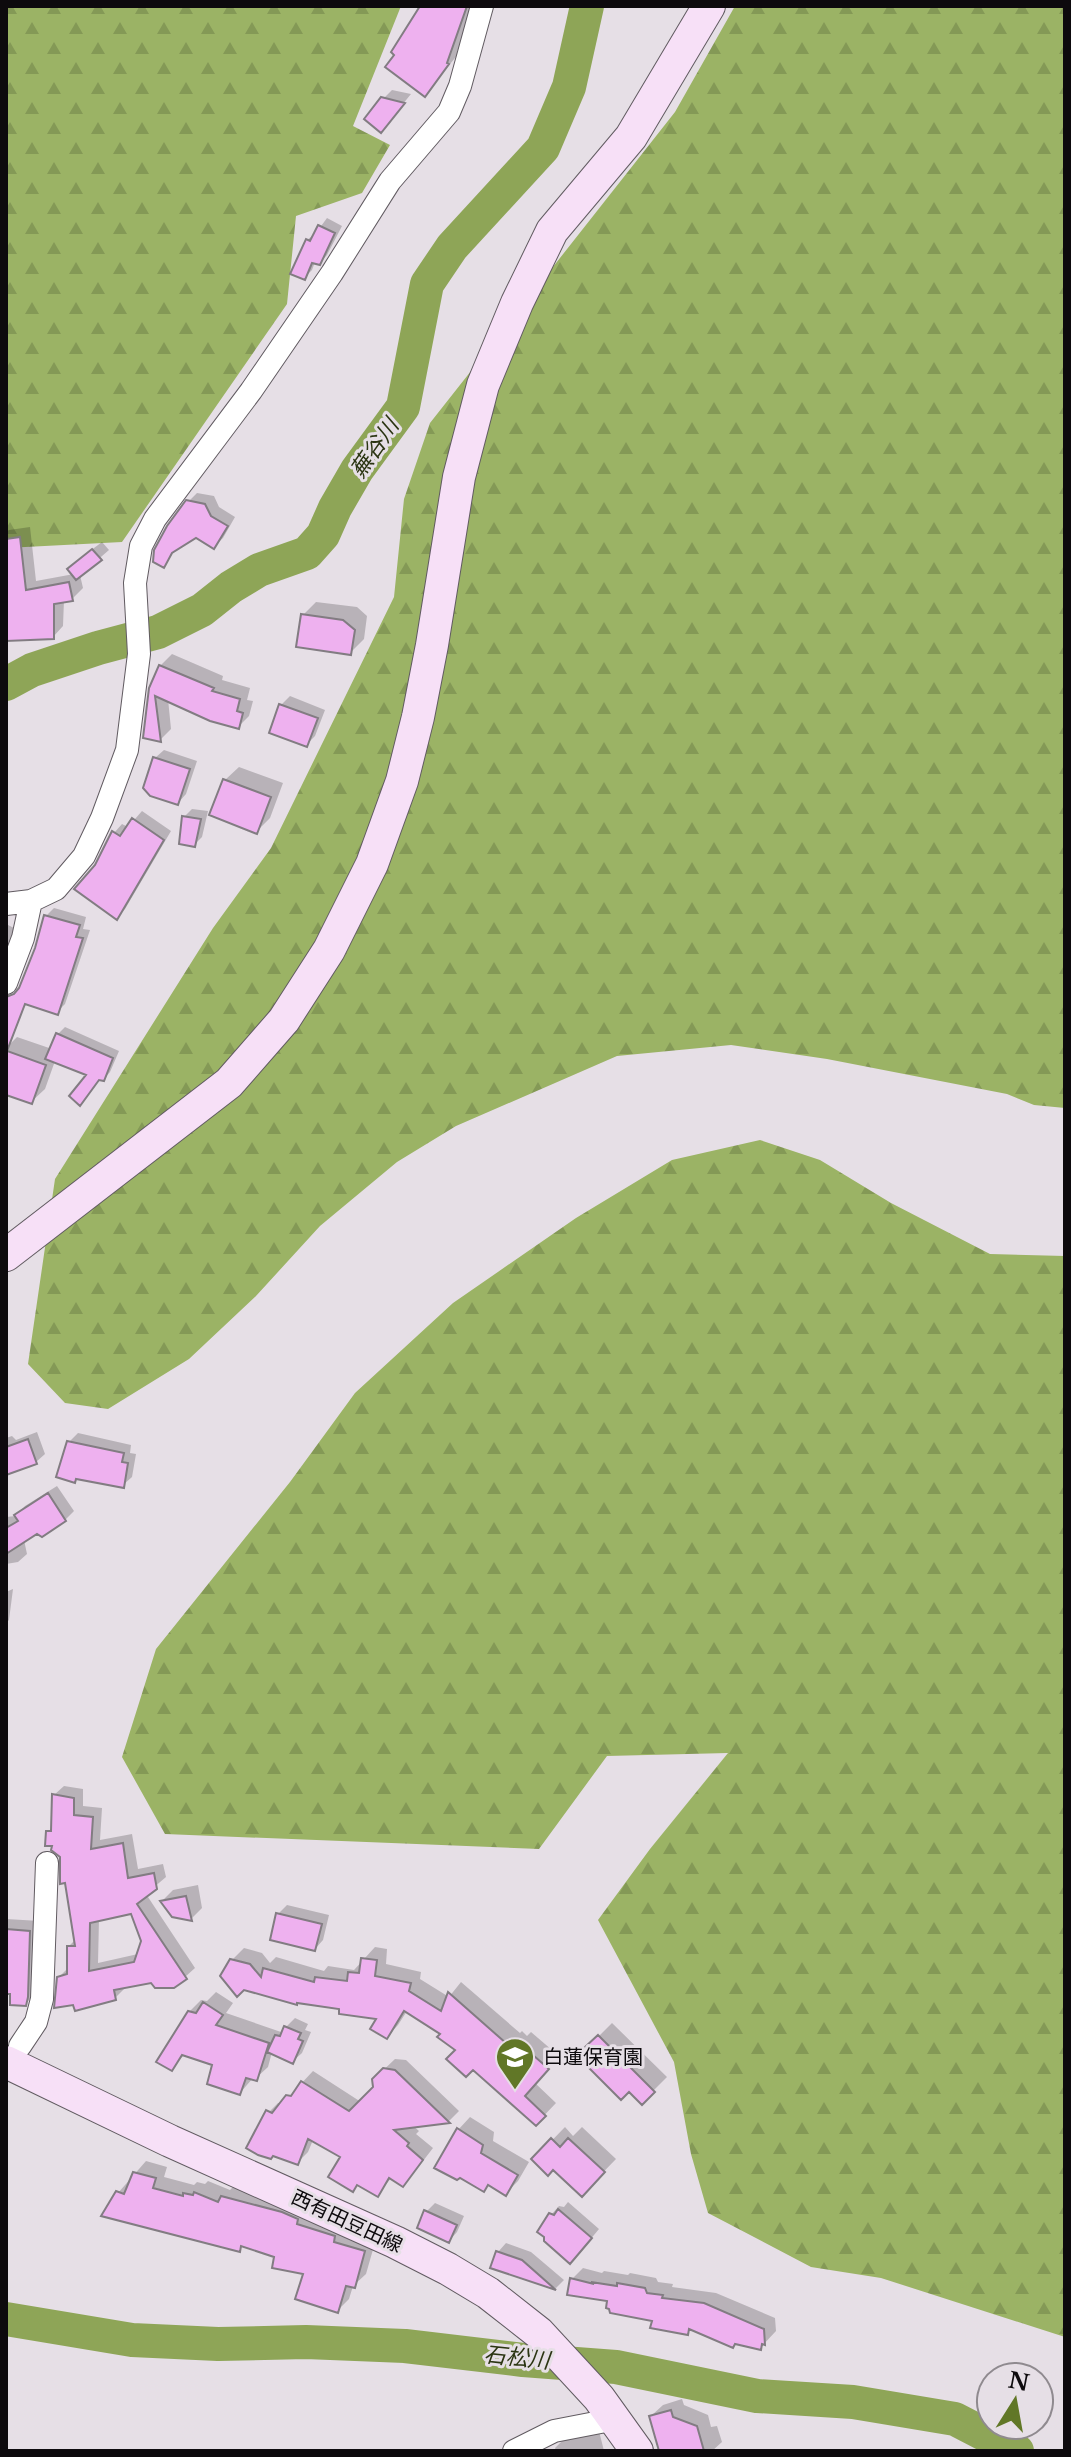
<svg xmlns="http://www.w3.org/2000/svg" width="1071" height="2457" font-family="'Libre Baskerville','Noto Sans JP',serif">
	<defs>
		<pattern id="forest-firs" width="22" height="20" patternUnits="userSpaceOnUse" patternTransform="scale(2)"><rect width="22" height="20" fill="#9bb365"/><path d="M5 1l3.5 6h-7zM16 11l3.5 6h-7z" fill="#849956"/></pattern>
	</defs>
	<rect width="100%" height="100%" fill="#e6dfe6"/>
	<!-- forest -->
	<path fill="url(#forest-firs)" d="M 6,6 L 401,6 L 353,126 L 390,145 L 362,193 L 296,216 L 287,304 L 122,542 L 6,548 Z
		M 735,6 L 1065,6 L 1065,1108 L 1034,1105 L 1007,1094 L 827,1059 L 731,1045 L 617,1056 L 456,1126 L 397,1162 L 320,1226 L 256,1296 L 189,1359 L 108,1409 L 65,1403 L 28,1364 L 55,1179 L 213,928 L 271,848 L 394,597 L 404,499 L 430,423 L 675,112 Z
		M 760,1140 L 820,1160 L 891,1203 L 990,1254 L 1065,1256 L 1065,2337 L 881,2278 L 811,2267 L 708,2213 L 691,2154 L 674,2062 L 598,1920 L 650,1849 L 728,1753 L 607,1756 L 539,1849 L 165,1834 L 122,1757 L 156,1649 L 290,1482 L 355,1393 L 453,1303 L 576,1218 L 672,1160 Z"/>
	<!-- shadow -->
	<path fill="#0003" fill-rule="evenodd" d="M 422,6 L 473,6 L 457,52 L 459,53 L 425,95 Z
		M 392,90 L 411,94 L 389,121 L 383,99 Z
		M 327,218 L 342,226 L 327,255 L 320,263 L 315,262 L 312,270 L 304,278 L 307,240 L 316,233 Z
		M 197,493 L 214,496 L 219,507 L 235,517 L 223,538 L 214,546 L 196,535 L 177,547 L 164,566 L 188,502 Z
		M 30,527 L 36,581 L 74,574 L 78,560 L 102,542 L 109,550 L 80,575 L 83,588 L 72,599 L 64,600 L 63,626 L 53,637 L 6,586 L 6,532 L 9,530 Z
		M 316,602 L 357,607 L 367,616 L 364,639 L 350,653 L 303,615 Z
		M 172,654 L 223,676 L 222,680 L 250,688 L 247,700 L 253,701 L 249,716 L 238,727 L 168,699 L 171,729 L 160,740 L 151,688 L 160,666 Z
		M 290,696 L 325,710 L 315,736 L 306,745 L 281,705 Z
		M 164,750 L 197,761 L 186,794 L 178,803 L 155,758 Z
		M 239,767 L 283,783 L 270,818 L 257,831 L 225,780 Z
		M 192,809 L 208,811 L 202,837 L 194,845 L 184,817 Z
		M 142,811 L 171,831 L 125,909 L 116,917 L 97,866 L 114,833 L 122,824 L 128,827 Z
		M 54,908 L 86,917 L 83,929 L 90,930 L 65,1004 L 57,1012 L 46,916 Z
		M 6,924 L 18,930 L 6,957 Z
		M 65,1027 L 119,1051 L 110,1072 L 104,1079 L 101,1078 L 80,1104 L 90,1074 L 55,1061 L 45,1089 L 31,1102 L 6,1093 L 6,1048 L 17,1037 L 52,1049 L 58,1034 Z
		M 37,1432 L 45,1454 L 36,1462 L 6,1473 L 6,1438 L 12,1436 L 16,1440 Z
		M 78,1433 L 131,1445 L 130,1453 L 136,1454 L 132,1477 L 123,1485 L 78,1477 L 75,1480 L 69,1442 Z
		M 57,1486 L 74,1511 L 65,1520 L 42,1535 L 37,1531 L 24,1540 L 27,1554 L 18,1562 L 6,1564 L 6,1517 L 16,1516 L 25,1506 Z
		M 13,1589 L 9,1620 L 6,1623 L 6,1592 Z
		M 64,1786 L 83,1789 L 83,1806 L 102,1808 L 100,1840 L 132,1834 L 138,1869 L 163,1864 L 166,1877 L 146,1894 L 195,1968 L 185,1977 L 125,1986 L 125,1988 L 115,1998 L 59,1977 L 69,1967 L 69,1946 L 76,1939 L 62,1856 L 48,1832 L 53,1827 L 54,1795 ZM 132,1912 L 143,1941 L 138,1954 L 98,1963 L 99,1919 Z
		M 198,1885 L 202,1908 L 191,1919 L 162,1901 L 173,1890 Z
		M 287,1905 L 329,1915 L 323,1940 L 315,1949 L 278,1914 Z
		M 6,1919 L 40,1921 L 35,1994 L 25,2004 L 12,1993 L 6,1993 Z
		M 375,1947 L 387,1949 L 386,1964 L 421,1972 L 420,1979 L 449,1997 L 461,1982 L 520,2033 L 522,2031 L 527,2036 L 531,2032 L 559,2056 L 535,2083 L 556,2103 L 536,2124 L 473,2068 L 442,2034 L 407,2011 L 398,2025 L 387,2037 L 379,2018 L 341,2007 L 298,2001 L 232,1960 L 244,1948 L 262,1953 L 270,1963 L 276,1957 L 324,1971 L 328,1966 L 354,1970 Z
		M 216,1992 L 233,2003 L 226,2013 L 281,2032 L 295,2018 L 308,2024 L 305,2030 L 311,2032 L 302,2053 L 293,2061 L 272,2052 L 268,2067 L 256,2078 L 253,2078 L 240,2093 L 215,2063 L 185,2054 L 171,2069 L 189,2012 L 201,2000 L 207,2001 Z
		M 612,2023 L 667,2077 L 642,2102 L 588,2047 Z
		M 395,2059 L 406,2060 L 459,2111 L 449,2121 L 412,2125 L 419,2131 L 416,2134 L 433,2148 L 413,2174 L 402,2185 L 392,2177 L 377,2195 L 343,2156 L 313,2140 L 308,2152 L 297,2163 L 267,2114 L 278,2103 L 283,2103 L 313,2071 L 361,2102 L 375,2087 L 374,2079 Z
		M 470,2117 L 494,2132 L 493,2141 L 529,2162 L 518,2181 L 506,2193 L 458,2130 Z
		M 565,2127 L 573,2136 L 582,2127 L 616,2159 L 582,2194 L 553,2167 L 534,2159 Z
		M 146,2161 L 167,2167 L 164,2177 L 194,2185 L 197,2182 L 205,2184 L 208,2181 L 230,2190 L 234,2186 L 376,2239 L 366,2274 L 353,2286 L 349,2299 L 337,2311 L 305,2272 L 276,2256 L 243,2245 L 239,2249 L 118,2193 Z
		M 568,2202 L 599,2229 L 579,2253 L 551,2215 L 559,2206 L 564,2207 Z
		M 435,2203 L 464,2216 L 457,2232 L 449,2241 L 426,2212 Z
		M 506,2243 L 531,2252 L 564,2280 L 556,2288 L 493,2266 L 498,2252 Z
		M 583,2268 L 602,2273 L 604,2271 L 628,2275 L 630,2273 L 656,2278 L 658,2282 L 673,2284 L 672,2287 L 716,2293 L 775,2318 L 776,2331 L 761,2347 L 692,2328 L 687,2333 L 609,2300 L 572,2279 Z
		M 682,2399 L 684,2405 L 708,2415 L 711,2427 L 717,2426 L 722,2442 L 712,2451 L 662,2451 L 651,2416 L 663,2405 Z
		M 599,2431 L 604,2451 L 556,2451 L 555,2448 L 564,2439 Z"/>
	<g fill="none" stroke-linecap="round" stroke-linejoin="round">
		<!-- river -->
		<path stroke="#8ea557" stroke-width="34" d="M 6,684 L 32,670 L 98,648 L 158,632 L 202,610 L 231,587 L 259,570 L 307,553 L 323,535 L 335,508 L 357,470 L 403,407 L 427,284 L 452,247 L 543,148 L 569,87 L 587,6
			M 6,2319 L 132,2340 L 218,2344 L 306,2342 L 405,2346 L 523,2360 L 616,2367 L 757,2396 L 853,2402 L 955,2419 L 1017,2451"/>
	</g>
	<!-- building -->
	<path fill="#eeb1ef" stroke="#827c82" stroke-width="2" fill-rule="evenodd" d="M 420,6 L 467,6 L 447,63 L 449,64 L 425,97 L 385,67 L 394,55 L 391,52 Z
		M 381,97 L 405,103 L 381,133 L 364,119 Z
		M 318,225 L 335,233 L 320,265 L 312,263 L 305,280 L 290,274 L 306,239 L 310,241 Z
		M 186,500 L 205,504 L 211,516 L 228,526 L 214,549 L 196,538 L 172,553 L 164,568 L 153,562 L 154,550 L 167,526 Z
		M 20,537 L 26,590 L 69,582 L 73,601 L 54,604 L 54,639 L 6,641 L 6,539 Z
		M 92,549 L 102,560 L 76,580 L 67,569 Z
		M 301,614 L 343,620 L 355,630 L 351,655 L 296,647 Z
		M 159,665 L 214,688 L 212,691 L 240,699 L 237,711 L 243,713 L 239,729 L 210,721 L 155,696 L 161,742 L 143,738 L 149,688 Z
		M 279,704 L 318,718 L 307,747 L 269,733 Z
		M 153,757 L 190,769 L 178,805 L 150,796 L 143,788 Z
		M 223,779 L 271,797 L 257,834 L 209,815 Z
		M 182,816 L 201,819 L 195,847 L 179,844 Z
		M 132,818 L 164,840 L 117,920 L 74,889 L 95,865 L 112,831 L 120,836 Z
		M 44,915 L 80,925 L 76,937 L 83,938 L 58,1015 L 25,1004 L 7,1051 L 46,1065 L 32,1104 L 6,1095 L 6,997 L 14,994 L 19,988 L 35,948 Z
		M 56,1033 L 113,1058 L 104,1081 L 99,1080 L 80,1106 L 69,1096 L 86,1075 L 45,1059 Z
		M 28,1439 L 37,1464 L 6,1475 L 6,1447 Z
		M 67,1441 L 124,1453 L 122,1462 L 128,1463 L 124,1488 L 76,1479 L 75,1483 L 56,1477 Z
		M 48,1493 L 66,1521 L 42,1537 L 37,1534 L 6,1554 L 6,1528 L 18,1521 L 14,1515 Z
		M 52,1794 L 74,1798 L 74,1815 L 93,1817 L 91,1849 L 123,1843 L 128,1878 L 154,1873 L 157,1889 L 137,1904 L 187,1979 L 174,1988 L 155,1988 L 151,1983 L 114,1990 L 116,2000 L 75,2011 L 73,2005 L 54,2008 L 57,1977 L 67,1974 L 67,1946 L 75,1946 L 65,1883 L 60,1884 L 60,1857 L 51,1850 L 52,1846 L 45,1846 L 46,1831 L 51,1831 ZM 131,1914 L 141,1941 L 134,1962 L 89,1971 L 90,1923 Z
		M 186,1896 L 192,1921 L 172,1917 L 160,1901 Z
		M 276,1913 L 322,1924 L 315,1951 L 270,1940 Z
		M 6,1929 L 30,1931 L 28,1997 L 26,2006 L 10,2005 L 10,1994 L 6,1994 Z
		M 361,1958 L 377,1960 L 375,1976 L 411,1983 L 409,1991 L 441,2011 L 448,1992 L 507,2044 L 509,2041 L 515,2046 L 518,2042 L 549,2069 L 525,2096 L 546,2116 L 536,2126 L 473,2070 L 466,2077 L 446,2059 L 455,2050 L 437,2037 L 440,2034 L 404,2011 L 387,2039 L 370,2029 L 376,2019 L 339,2014 L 339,2009 L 297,2003 L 297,2005 L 244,1990 L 237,1997 L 220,1976 L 230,1959 L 250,1964 L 261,1977 L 263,1968 L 314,1982 L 315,1977 L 347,1981 L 348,1972 L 359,1973 Z
		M 203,2002 L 223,2015 L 216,2025 L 269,2043 L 257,2081 L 246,2078 L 240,2095 L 207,2084 L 212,2065 L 182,2055 L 172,2071 L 156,2062 L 188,2011 L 196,2013 Z
		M 284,2026 L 301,2033 L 298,2039 L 303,2041 L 293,2064 L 267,2052 L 275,2035 L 280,2036 Z
		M 598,2035 L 655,2092 L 642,2105 L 629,2092 L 621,2100 L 588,2067 L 596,2058 L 585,2047 Z
		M 383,2068 L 395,2070 L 450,2123 L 394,2130 L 409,2143 L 407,2146 L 423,2160 L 403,2187 L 389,2178 L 378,2197 L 357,2185 L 353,2192 L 328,2177 L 340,2157 L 308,2139 L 298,2165 L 273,2156 L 271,2159 L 258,2155 L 246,2148 L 266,2110 L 272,2113 L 286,2095 L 291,2096 L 301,2081 L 349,2111 L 373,2087 L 372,2079 Z
		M 457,2128 L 483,2145 L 481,2153 L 518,2175 L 506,2196 L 488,2185 L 484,2192 L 460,2178 L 457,2180 L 434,2168 Z
		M 551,2138 L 560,2147 L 568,2138 L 605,2172 L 582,2197 L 553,2170 L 548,2176 L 531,2159 Z
		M 133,2172 L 156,2178 L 153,2188 L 183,2196 L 183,2193 L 193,2195 L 194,2192 L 218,2202 L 221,2196 L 282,2212 L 298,2219 L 297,2224 L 335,2236 L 334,2242 L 365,2251 L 355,2288 L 346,2286 L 338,2313 L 295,2299 L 303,2274 L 272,2268 L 274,2257 L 241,2246 L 240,2252 L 101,2216 L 116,2191 L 124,2194 Z
		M 558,2209 L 592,2238 L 570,2264 L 544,2241 L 544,2237 L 537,2232 L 549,2213 L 554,2215 Z
		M 424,2210 L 457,2225 L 449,2243 L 417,2228 Z
		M 496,2251 L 522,2260 L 556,2290 L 490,2268 Z
		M 570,2278 L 594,2284 L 591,2282 L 617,2286 L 617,2283 L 645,2288 L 647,2293 L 663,2295 L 662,2298 L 704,2303 L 764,2329 L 765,2345 L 762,2344 L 761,2350 L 735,2344 L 733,2348 L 689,2329 L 688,2335 L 650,2328 L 652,2321 L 610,2313 L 609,2309 L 606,2308 L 607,2301 L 567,2295 Z
		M 671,2410 L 673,2417 L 697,2426 L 704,2451 L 659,2451 L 649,2416 Z"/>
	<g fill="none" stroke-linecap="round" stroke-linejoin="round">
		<!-- street casing -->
		<g stroke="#615b61" stroke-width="24">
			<path id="street" d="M 6,904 L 31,901 L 56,889 L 84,856 L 102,818 L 127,750 L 139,654 L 135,583 L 141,546 L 155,519 L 251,391 L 332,273 L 390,181 L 449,112 L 460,86 L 482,6
				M 6,983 L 23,938 L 31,901
				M 20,2046 L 36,2022 L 42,1999 L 47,1863
				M 514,2451 L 554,2431 L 616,2419"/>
		</g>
		<!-- secondary casing -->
		<g stroke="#615b61" stroke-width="34">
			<path id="secondary" d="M 6,1255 L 229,1083 L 284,1020 L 329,950 L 372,864 L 402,781 L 418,717 L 432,645 L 459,477 L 483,385 L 517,303 L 552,231 L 631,137 L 709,6
				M 6,2062 L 170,2141 L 395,2242 L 448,2269 L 488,2293 L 539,2333 L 599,2398 L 637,2451"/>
		</g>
		<!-- street -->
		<use href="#street" stroke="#fff" stroke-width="22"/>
		<!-- secondary -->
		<use href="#secondary" stroke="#f7e0f7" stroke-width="32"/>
	</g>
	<!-- icons -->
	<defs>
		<g id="school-pin" transform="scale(2)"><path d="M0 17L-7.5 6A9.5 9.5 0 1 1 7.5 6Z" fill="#617727" stroke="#e6dfe6"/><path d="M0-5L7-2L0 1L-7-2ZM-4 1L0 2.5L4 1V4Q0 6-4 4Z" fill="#fff"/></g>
	</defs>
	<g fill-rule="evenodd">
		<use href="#school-pin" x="515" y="2057"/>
	</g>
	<g text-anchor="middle" stroke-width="6" stroke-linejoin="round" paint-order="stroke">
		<!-- poi labels -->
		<g font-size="20" fill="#0d0a0d" stroke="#e6dfe6" text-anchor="start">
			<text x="543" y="2064">白蓮保育園</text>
		</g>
		<!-- street labels -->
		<g font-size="20" fill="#0d0a0d" stroke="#e6dfe6">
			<text transform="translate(347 2221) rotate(25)" y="7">西有田豆田線</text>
		</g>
		<!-- water labels -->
		<g font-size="22" font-style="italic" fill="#2b3513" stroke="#e6dfe6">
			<text transform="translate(374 448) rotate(-55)" y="8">蕪谷川</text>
			<text transform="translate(517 2357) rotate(6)" y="8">石松川</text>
		</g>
	</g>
	<!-- border -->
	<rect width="1071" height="2457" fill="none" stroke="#0d0a0d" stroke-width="16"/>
	<!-- north arrow -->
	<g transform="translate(1015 2401) rotate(11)"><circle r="38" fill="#e6dfe6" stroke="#8f8a8f" stroke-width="2"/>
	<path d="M0-6L14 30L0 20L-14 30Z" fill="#617727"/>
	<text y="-12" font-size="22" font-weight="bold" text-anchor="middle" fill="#0d0a0d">N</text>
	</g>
</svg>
